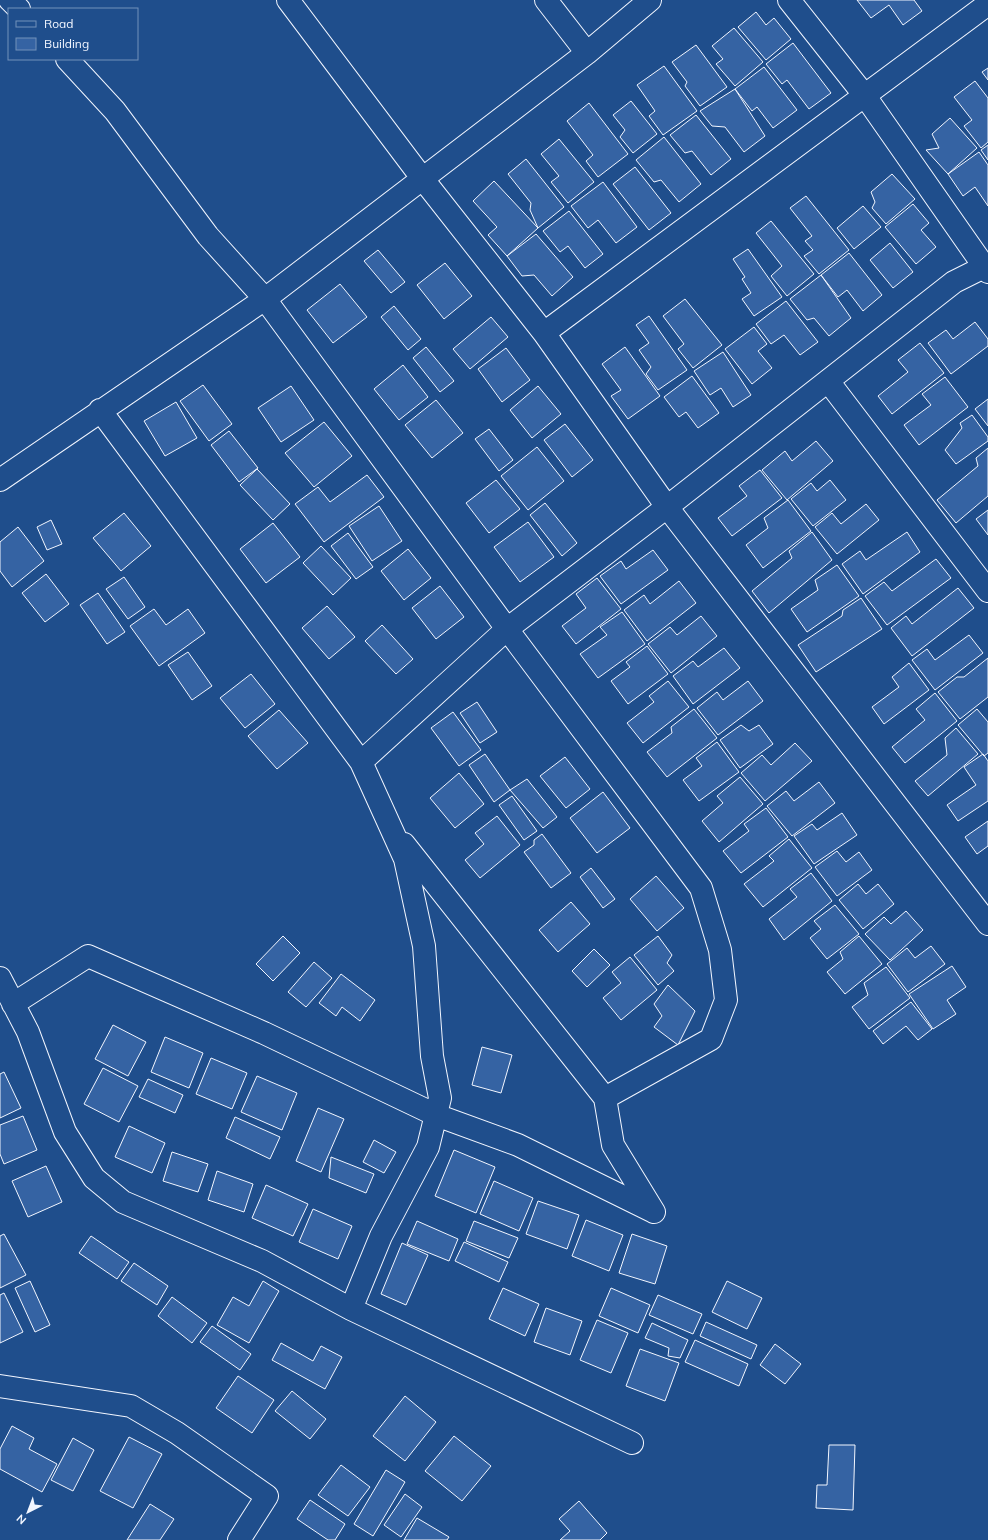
<svg xmlns="http://www.w3.org/2000/svg" width="988" height="1540" font-family="Mulish,sans-serif">
	<rect width="100%" height="100%" fill="#1f4e8c"/>
	<!-- building -->
	<path fill="#3563a3" stroke="#f2f6ff" d="M 857,0 L 914,0 L 922,11 L 903,25 L 889,5 L 871,18 Z
		M 756,12 L 766,25 L 774,18 L 791,39 L 766,60 L 738,27 Z
		M 734,28 L 763,62 L 735,86 L 716,64 L 723,59 L 712,46 Z
		M 793,43 L 831,93 L 809,109 L 787,80 L 782,84 L 766,64 Z
		M 696,45 L 727,87 L 700,106 L 685,86 L 687,82 L 672,62 Z
		M 664,66 L 697,111 L 663,135 L 649,116 L 655,111 L 637,85 Z
		M 764,67 L 797,110 L 773,128 L 757,107 L 752,111 L 735,89 Z
		M 988,68 L 988,80 L 982,72 Z
		M 975,81 L 988,98 L 988,142 L 981,148 L 964,126 L 972,120 L 954,97 Z
		M 735,89 L 765,136 L 744,152 L 725,127 L 712,126 L 700,111 Z
		M 631,101 L 657,134 L 633,153 L 620,137 L 625,130 L 613,115 Z
		M 589,103 L 628,154 L 598,177 L 586,161 L 593,155 L 567,121 Z
		M 696,115 L 731,159 L 711,175 L 692,151 L 685,153 L 670,135 Z
		M 950,118 L 977,148 L 948,174 L 926,150 L 939,148 L 932,134 Z
		M 664,137 L 701,184 L 679,202 L 661,180 L 654,182 L 636,160 Z
		M 559,139 L 594,182 L 568,203 L 551,182 L 559,176 L 541,154 Z
		M 988,145 L 988,160 L 981,150 Z
		M 979,152 L 988,165 L 988,206 L 975,187 L 963,196 L 948,174 Z
		M 526,159 L 564,207 L 538,228 L 530,210 L 531,203 L 508,174 Z
		M 635,167 L 671,213 L 649,230 L 613,184 Z
		M 892,174 L 915,199 L 886,224 L 872,208 L 875,202 L 871,192 Z
		M 494,181 L 538,228 L 507,256 L 488,235 L 497,227 L 473,201 Z
		M 603,182 L 637,227 L 616,243 L 598,220 L 588,228 L 571,206 Z
		M 806,196 L 849,250 L 819,274 L 804,256 L 813,250 L 805,241 L 812,236 L 790,208 Z
		M 913,204 L 929,223 L 921,230 L 936,247 L 916,264 L 885,227 Z
		M 863,206 L 881,227 L 854,249 L 837,228 Z
		M 569,211 L 603,254 L 585,268 L 568,246 L 560,252 L 543,231 Z
		M 771,221 L 814,274 L 787,296 L 771,276 L 782,266 L 756,233 Z
		M 536,234 L 573,277 L 552,296 L 534,275 L 522,276 L 507,256 Z
		M 890,243 L 913,272 L 893,288 L 870,260 Z
		M 748,249 L 782,297 L 754,316 L 742,299 L 751,293 L 742,279 L 745,277 L 733,259 Z
		M 378,250 L 405,282 L 391,293 L 364,261 Z
		M 849,253 L 882,295 L 863,311 L 847,290 L 838,297 L 821,275 Z
		M 445,263 L 472,296 L 444,319 L 417,285 Z
		M 821,275 L 851,318 L 829,336 L 814,318 L 807,320 L 790,299 Z
		M 340,284 L 367,317 L 333,343 L 307,310 Z
		M 685,299 L 722,345 L 693,368 L 678,349 L 684,344 L 663,316 Z
		M 786,301 L 818,342 L 800,355 L 784,335 L 771,344 L 756,324 Z
		M 394,306 L 421,339 L 408,350 L 381,317 Z
		M 649,316 L 687,370 L 658,390 L 646,374 L 651,367 L 639,350 L 649,343 L 636,325 Z
		M 491,317 L 508,337 L 470,369 L 453,349 Z
		M 975,322 L 988,339 L 988,346 L 951,374 L 928,343 L 946,330 L 953,339 Z
		M 754,327 L 767,344 L 758,351 L 772,368 L 752,384 L 725,349 Z
		M 920,343 L 944,373 L 892,414 L 878,396 L 908,372 L 898,360 Z
		M 426,347 L 454,381 L 440,392 L 413,358 Z
		M 625,347 L 660,396 L 628,419 L 611,396 L 621,390 L 602,364 Z
		M 506,348 L 530,380 L 502,402 L 478,369 Z
		M 723,352 L 751,395 L 733,407 L 721,388 L 710,395 L 694,371 Z
		M 403,365 L 428,397 L 399,420 L 374,389 Z
		M 692,376 L 719,413 L 698,428 L 686,412 L 679,417 L 664,397 Z
		M 945,377 L 968,407 L 919,445 L 904,425 L 931,405 L 922,394 Z
		M 203,385 L 232,424 L 209,441 L 180,401 Z
		M 291,386 L 314,420 L 281,442 L 258,408 Z
		M 538,386 L 561,414 L 532,438 L 510,410 Z
		M 988,399 L 988,426 L 975,409 Z
		M 436,400 L 463,433 L 432,458 L 405,425 Z
		M 176,402 L 197,438 L 165,456 L 144,421 Z
		M 972,415 L 988,437 L 988,441 L 956,464 L 945,450 L 962,428 L 960,423 Z
		M 324,422 L 352,456 L 314,487 L 285,453 Z
		M 565,424 L 593,460 L 572,477 L 544,440 Z
		M 489,429 L 513,460 L 499,471 L 475,439 Z
		M 229,431 L 258,468 L 239,482 L 211,445 Z
		M 816,441 L 833,461 L 787,500 L 762,470 L 785,451 L 792,461 Z
		M 537,447 L 564,481 L 528,510 L 501,476 Z
		M 988,448 L 988,496 L 956,523 L 937,500 L 978,466 L 976,458 Z
		M 257,469 L 290,504 L 273,520 L 240,485 Z
		M 760,470 L 782,498 L 732,536 L 718,518 L 747,496 L 739,486 Z
		M 367,475 L 384,497 L 324,542 L 295,504 L 318,487 L 330,502 Z
		M 496,480 L 520,509 L 489,533 L 466,503 Z
		M 830,480 L 846,500 L 813,526 L 791,499 L 811,483 L 817,491 Z
		M 788,500 L 811,531 L 763,568 L 746,545 L 768,528 L 764,518 Z
		M 545,503 L 577,543 L 562,556 L 530,515 Z
		M 866,504 L 879,520 L 837,554 L 815,527 L 832,513 L 841,524 Z
		M 379,506 L 402,541 L 372,561 L 349,526 Z
		M 988,510 L 988,535 L 976,519 Z
		M 124,513 L 151,546 L 121,571 L 93,538 Z
		M 51,520 L 62,544 L 47,550 L 37,527 Z
		M 528,522 L 554,557 L 520,582 L 494,547 Z
		M 273,523 L 300,557 L 266,583 L 240,549 Z
		M 18,527 L 44,561 L 12,587 L 0,571 L 0,542 Z
		M 812,532 L 832,560 L 769,613 L 752,591 L 792,558 L 789,551 Z
		M 907,532 L 920,552 L 863,594 L 842,564 L 860,551 L 866,560 Z
		M 348,533 L 373,567 L 356,579 L 331,546 Z
		M 321,546 L 351,578 L 333,595 L 303,563 Z
		M 408,549 L 431,578 L 404,600 L 381,571 Z
		M 653,550 L 668,570 L 621,604 L 600,576 L 621,561 L 626,569 Z
		M 936,559 L 951,578 L 887,625 L 865,596 L 884,582 L 892,591 Z
		M 837,565 L 859,596 L 807,632 L 791,609 L 818,590 L 815,580 Z
		M 46,574 L 69,604 L 45,622 L 22,593 Z
		M 124,577 L 145,607 L 128,619 L 106,589 Z
		M 597,578 L 621,609 L 576,644 L 562,626 L 586,608 L 576,594 Z
		M 679,581 L 696,603 L 647,641 L 624,610 L 644,595 L 650,604 Z
		M 440,586 L 464,617 L 436,639 L 412,608 Z
		M 958,588 L 974,608 L 912,656 L 891,628 L 906,616 L 912,624 Z
		M 98,593 L 125,632 L 107,644 L 80,605 Z
		M 861,598 L 882,629 L 816,672 L 798,645 L 842,616 L 843,610 Z
		M 327,606 L 355,637 L 329,659 L 302,628 Z
		M 154,609 L 166,625 L 188,609 L 205,633 L 159,666 L 130,626 Z
		M 622,612 L 645,644 L 598,678 L 580,654 L 607,635 L 600,627 Z
		M 701,616 L 717,636 L 671,673 L 648,644 L 670,627 L 677,635 Z
		M 382,625 L 413,659 L 396,674 L 365,641 Z
		M 969,635 L 983,653 L 935,690 L 912,660 L 927,649 L 935,660 Z
		M 647,646 L 668,674 L 628,704 L 611,681 L 630,667 L 626,662 Z
		M 724,648 L 740,668 L 693,704 L 673,676 L 693,661 L 698,667 Z
		M 188,652 L 212,686 L 192,700 L 168,665 Z
		M 988,658 L 988,697 L 960,719 L 938,692 L 957,677 L 964,677 Z
		M 909,663 L 929,690 L 884,724 L 872,707 L 899,687 L 892,677 Z
		M 251,674 L 275,704 L 245,728 L 220,698 Z
		M 668,681 L 689,707 L 643,743 L 627,723 L 654,702 L 649,696 Z
		M 748,681 L 763,701 L 718,735 L 697,708 L 717,692 L 723,700 Z
		M 935,693 L 957,721 L 905,763 L 892,747 L 925,720 L 916,709 Z
		M 477,702 L 497,732 L 480,743 L 460,713 Z
		M 694,709 L 717,738 L 667,777 L 647,752 L 672,733 L 671,727 Z
		M 977,709 L 988,722 L 988,753 L 984,756 L 958,725 Z
		M 279,710 L 308,743 L 277,769 L 248,736 Z
		M 453,712 L 481,750 L 459,766 L 431,728 Z
		M 741,725 L 749,731 L 759,725 L 773,744 L 740,768 L 720,740 Z
		M 956,728 L 978,754 L 928,796 L 915,781 L 947,755 L 945,738 Z
		M 717,742 L 739,772 L 699,801 L 683,780 L 702,766 L 696,758 Z
		M 795,743 L 812,761 L 765,801 L 741,773 L 762,755 L 771,765 Z
		M 485,754 L 510,790 L 494,802 L 469,765 Z
		M 983,754 L 988,761 L 988,801 L 958,821 L 947,805 L 976,785 L 964,767 Z
		M 565,757 L 590,789 L 566,808 L 540,776 Z
		M 459,773 L 484,804 L 455,828 L 430,798 Z
		M 740,777 L 763,804 L 719,842 L 702,821 L 723,803 L 717,796 Z
		M 527,779 L 557,817 L 543,828 L 510,790 Z
		M 819,782 L 835,803 L 792,836 L 767,806 L 786,791 L 794,801 Z
		M 603,792 L 630,828 L 597,853 L 570,818 Z
		M 512,796 L 537,831 L 524,840 L 499,805 Z
		M 766,808 L 788,837 L 741,873 L 723,851 L 749,831 L 744,824 Z
		M 842,813 L 857,835 L 814,864 L 794,836 L 812,824 L 817,830 Z
		M 497,816 L 520,845 L 480,878 L 465,860 L 484,844 L 475,833 Z
		M 988,821 L 988,846 L 977,854 L 965,837 Z
		M 542,834 L 571,873 L 551,888 L 524,852 L 534,845 L 534,840 Z
		M 789,839 L 812,868 L 763,907 L 744,884 L 774,861 L 769,856 Z
		M 837,851 L 846,862 L 859,852 L 872,870 L 837,896 L 815,867 Z
		M 591,868 L 615,899 L 603,908 L 580,877 Z
		M 811,873 L 832,901 L 784,940 L 769,919 L 797,897 L 790,889 Z
		M 656,876 L 684,908 L 657,931 L 630,899 Z
		M 858,884 L 866,894 L 878,884 L 894,904 L 863,929 L 839,900 Z
		M 571,902 L 590,924 L 558,952 L 539,930 Z
		M 835,905 L 859,934 L 827,959 L 810,938 L 821,929 L 814,921 Z
		M 906,911 L 923,930 L 890,960 L 865,934 L 884,917 L 891,924 Z
		M 283,936 L 300,953 L 273,981 L 256,964 Z
		M 658,936 L 672,955 L 667,963 L 674,971 L 658,985 L 634,955 Z
		M 859,936 L 882,964 L 845,994 L 827,972 L 843,959 L 840,952 Z
		M 931,946 L 945,964 L 908,992 L 887,964 L 907,948 L 915,958 Z
		M 594,949 L 610,965 L 587,987 L 572,971 Z
		M 630,957 L 657,990 L 621,1020 L 603,998 L 621,983 L 612,972 Z
		M 314,962 L 332,978 L 306,1007 L 288,992 Z
		M 952,966 L 966,987 L 947,1000 L 956,1014 L 933,1029 L 909,994 Z
		M 886,967 L 910,998 L 869,1029 L 852,1007 L 868,995 L 864,983 Z
		M 341,974 L 375,1000 L 360,1021 L 342,1007 L 336,1016 L 319,1003 Z
		M 668,985 L 695,1011 L 678,1045 L 654,1027 L 662,1016 L 654,1004 Z
		M 911,1002 L 932,1029 L 918,1040 L 906,1026 L 883,1044 L 873,1031 Z
		M 113,1025 L 146,1042 L 128,1076 L 95,1059 Z
		M 165,1037 L 203,1053 L 189,1088 L 151,1072 Z
		M 482,1047 L 512,1055 L 501,1093 L 472,1085 Z
		M 211,1058 L 247,1073 L 232,1109 L 196,1094 Z
		M 103,1068 L 138,1086 L 119,1122 L 84,1104 Z
		M 4,1072 L 21,1108 L 0,1118 L 0,1074 Z
		M 257,1076 L 297,1093 L 282,1130 L 241,1112 Z
		M 148,1079 L 183,1095 L 175,1113 L 139,1097 Z
		M 318,1108 L 344,1119 L 321,1172 L 296,1161 Z
		M 23,1116 L 37,1150 L 4,1164 L 0,1154 L 0,1125 Z
		M 235,1117 L 280,1137 L 270,1159 L 226,1138 Z
		M 129,1126 L 165,1143 L 152,1173 L 115,1157 Z
		M 374,1140 L 396,1152 L 384,1173 L 363,1162 Z
		M 454,1150 L 495,1167 L 476,1213 L 435,1196 Z
		M 172,1152 L 208,1164 L 198,1192 L 163,1181 Z
		M 331,1157 L 374,1174 L 366,1193 L 329,1178 Z
		M 46,1166 L 62,1202 L 28,1217 L 12,1181 Z
		M 217,1171 L 253,1184 L 244,1212 L 208,1200 Z
		M 494,1181 L 533,1198 L 519,1231 L 480,1214 Z
		M 266,1185 L 308,1204 L 293,1236 L 252,1218 Z
		M 538,1201 L 579,1215 L 567,1249 L 526,1234 Z
		M 313,1209 L 352,1226 L 338,1259 L 299,1242 Z
		M 586,1220 L 623,1235 L 609,1271 L 572,1256 Z
		M 417,1221 L 458,1239 L 449,1261 L 407,1244 Z
		M 474,1221 L 518,1238 L 509,1258 L 466,1241 Z
		M 4,1234 L 26,1275 L 0,1288 L 0,1236 Z
		M 632,1234 L 667,1246 L 655,1284 L 619,1273 Z
		M 91,1236 L 129,1262 L 117,1279 L 79,1253 Z
		M 464,1242 L 508,1262 L 499,1282 L 455,1261 Z
		M 402,1243 L 428,1255 L 406,1305 L 381,1294 Z
		M 134,1263 L 168,1286 L 157,1305 L 121,1281 Z
		M 30,1281 L 50,1325 L 35,1332 L 15,1288 Z
		M 263,1281 L 279,1291 L 249,1343 L 217,1325 L 233,1297 L 249,1306 Z
		M 727,1281 L 762,1298 L 747,1329 L 712,1312 Z
		M 503,1288 L 539,1304 L 525,1336 L 489,1319 Z
		M 611,1288 L 650,1305 L 638,1333 L 599,1316 Z
		M 4,1293 L 23,1332 L 0,1343 L 0,1295 Z
		M 658,1295 L 702,1314 L 693,1334 L 649,1315 Z
		M 172,1297 L 207,1323 L 192,1343 L 158,1316 Z
		M 546,1308 L 582,1321 L 570,1355 L 534,1342 Z
		M 597,1320 L 628,1333 L 611,1373 L 580,1360 Z
		M 706,1322 L 757,1345 L 751,1359 L 700,1336 Z
		M 652,1323 L 688,1340 L 680,1358 L 668,1356 L 669,1348 L 645,1338 Z
		M 212,1326 L 251,1354 L 240,1370 L 200,1342 Z
		M 695,1340 L 748,1364 L 739,1386 L 685,1362 Z
		M 281,1343 L 313,1361 L 321,1346 L 342,1357 L 325,1389 L 272,1360 Z
		M 775,1344 L 801,1364 L 785,1384 L 760,1365 Z
		M 640,1349 L 679,1363 L 665,1401 L 626,1386 Z
		M 238,1376 L 274,1400 L 252,1433 L 216,1408 Z
		M 292,1391 L 326,1419 L 310,1439 L 275,1411 Z
		M 405,1396 L 436,1422 L 405,1461 L 373,1436 Z
		M 12,1426 L 34,1438 L 29,1449 L 57,1464 L 42,1492 L 0,1469 L 0,1449 Z
		M 454,1436 L 491,1466 L 462,1501 L 425,1471 Z
		M 129,1437 L 162,1454 L 133,1508 L 100,1491 Z
		M 73,1438 L 94,1450 L 73,1491 L 51,1480 Z
		M 829,1445 L 855,1445 L 853,1510 L 816,1508 L 817,1485 L 827,1485 Z
		M 341,1465 L 370,1487 L 348,1516 L 318,1495 Z
		M 386,1470 L 405,1482 L 373,1536 L 354,1524 Z
		M 405,1494 L 422,1507 L 401,1537 L 384,1525 Z
		M 310,1500 L 345,1524 L 335,1540 L 328,1540 L 297,1519 Z
		M 579,1501 L 607,1533 L 600,1540 L 560,1540 L 570,1531 L 559,1519 Z
		M 150,1504 L 174,1519 L 160,1540 L 127,1540 Z
		M 417,1518 L 449,1537 L 447,1540 L 404,1540 Z"/>
	<g fill="none" stroke-linecap="round" stroke-linejoin="round">
		<!-- street casing -->
		<g stroke="#f2f6ff" stroke-width="24">
			<path id="street" d="M 10,0 L 19,9
				M 288,0 L 422,178 L 544,333 L 667,507 L 988,924
				M 546,0 L 587,53
				M 789,0 L 865,96 L 988,272
				M 67,59 L 115,111 L 208,236 L 265,299 L 507,629 L 701,888 L 720,950 L 726,1000 L 711,1039 L 605,1098
				M 544,333 L 988,4
				M 828,381 L 988,591
				M 100,410 L 361,762 L 405,859 L 424,946 L 432,1056 L 440,1098 L 428,1147 L 381,1236 L 351,1309
				M 0,480 L 265,299 L 587,53 L 650,0
				M 361,762 L 507,629 L 667,507 L 954,282 L 988,265
				M 404,844 L 605,1098 L 613,1145 L 654,1212
				M 0,978 L 28,1032 L 65,1132 L 94,1178 L 123,1202 L 262,1261 L 351,1309 L 632,1443
				M 13,1004 L 88,956 L 264,1033 L 436,1115 L 518,1145 L 654,1212
				M 0,1386 L 131,1406 L 177,1433 L 267,1496 L 239,1540"/>
		</g>
		<!-- street -->
		<use href="#street" stroke="#1f4e8c" stroke-width="22"/>
	</g>
	<!-- legend -->
	<rect x="8" y="8" width="130" height="52" fill="#1f4e8c" stroke="#7391ba"/>
	<rect x="16" y="21" width="20" height="6" fill="#1f4e8c" stroke="#7391ba"/>
	<text x="44" y="28" font-size="12" fill="#f2f6ff">Road</text>
	<rect x="16" y="38" width="20" height="12" fill="#3563a3" stroke="#7391ba"/>
	<text x="44" y="48" font-size="12" fill="#f2f6ff">Building</text>
	<!-- north arrow -->
	<g transform="translate(28 1512) rotate(222)" stroke="#1f4e8c" stroke-width="3" paint-order="stroke">
	<path d="M0-3L7 15L0 10L-7 15Z" fill="#f2f6ff"/>
	<text y="-6" font-size="11" font-weight="bold" text-anchor="middle" fill="#f2f6ff">N</text>
	</g>
</svg>
